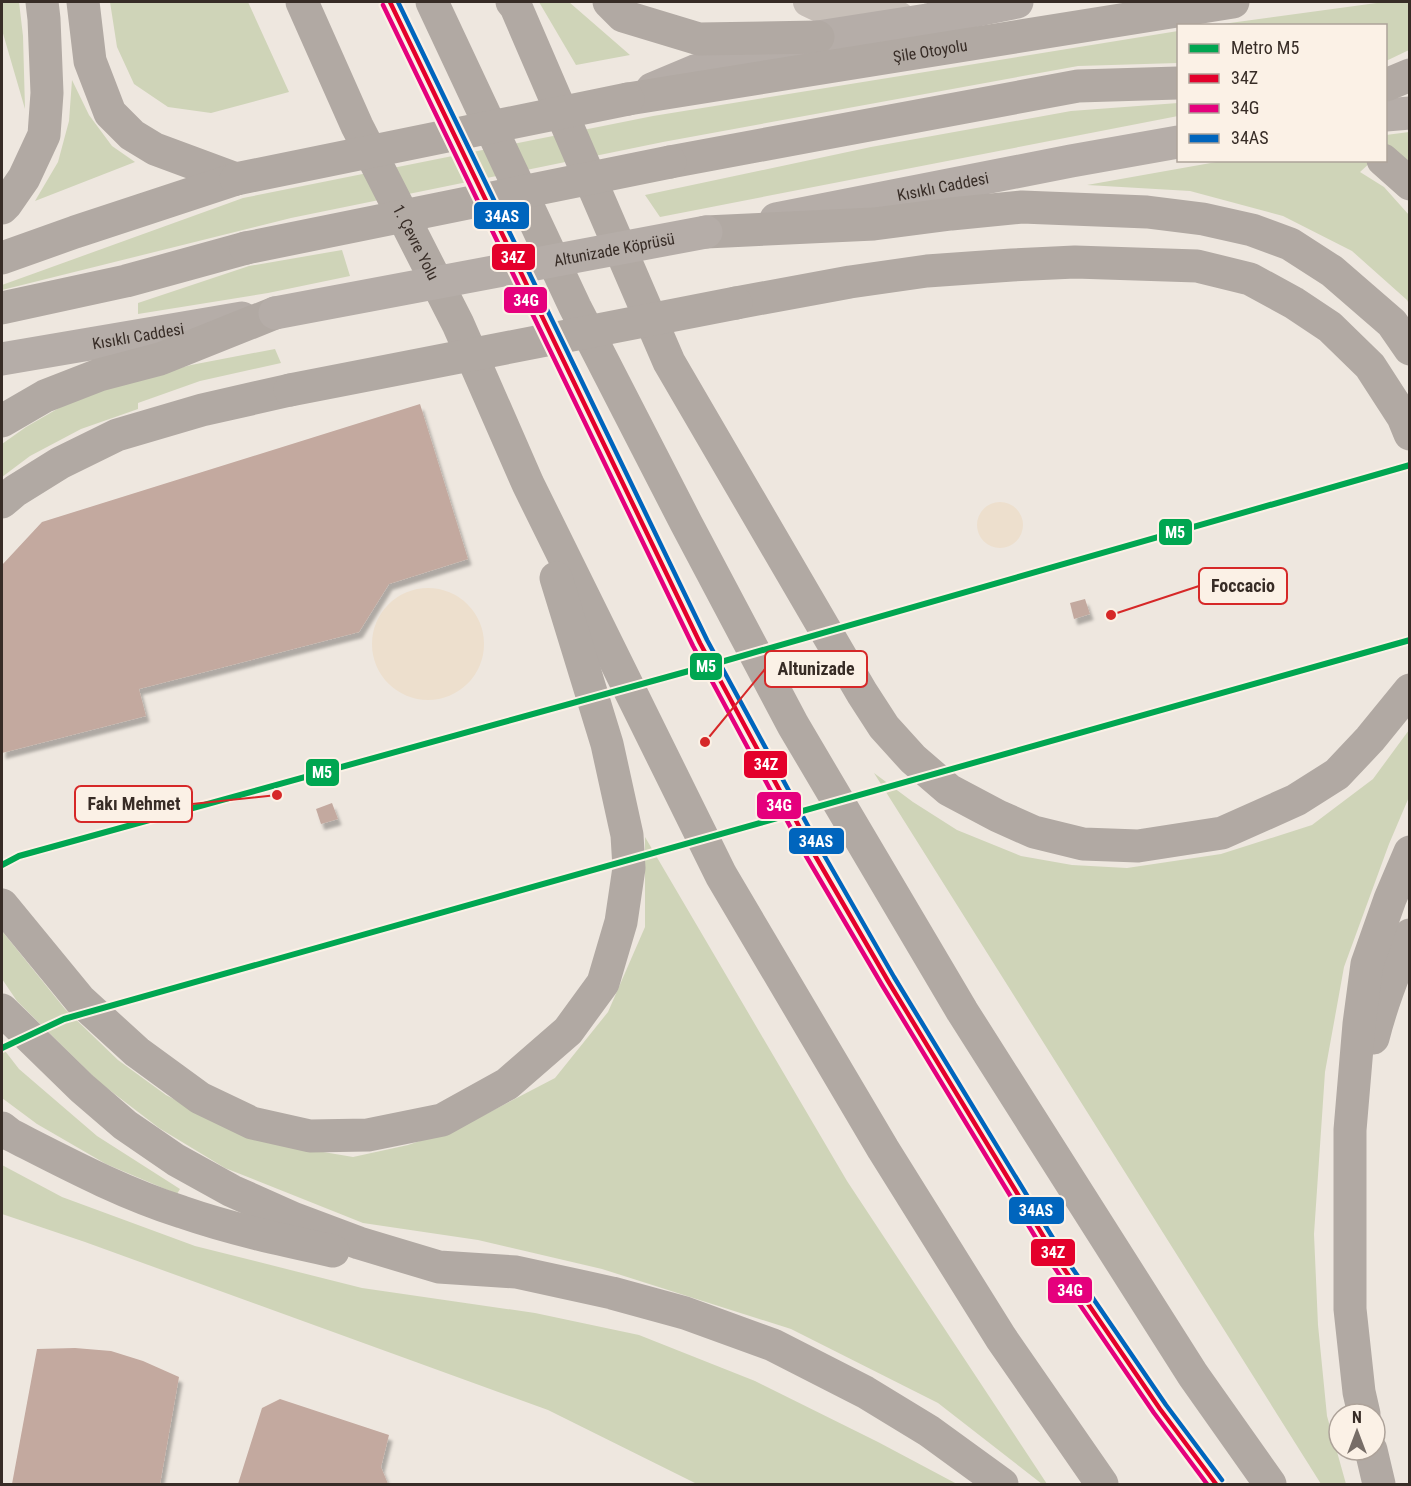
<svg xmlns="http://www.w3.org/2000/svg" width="1411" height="1486" font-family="'Roboto Condensed',sans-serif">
	<defs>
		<filter id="shadow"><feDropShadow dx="3.5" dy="6" stdDeviation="1.5" flood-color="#0004"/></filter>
	</defs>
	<rect width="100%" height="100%" fill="#eee7df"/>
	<!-- green -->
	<path fill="#cfd4b8" d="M 2,2 L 19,2 L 23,36 L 25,109 L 2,30 Z
		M 110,2 L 248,2 L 289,92 L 211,113 L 168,107 L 134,84 L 117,47 Z
		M 539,2 L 569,2 L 630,55 L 576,65 Z
		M 1384,2 L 1410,2 L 1409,50 L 1386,61 L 1386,26 L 1215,25 Z
		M 1178,31 L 1178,63 L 1078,66 L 663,142 L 291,218 L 2,290 L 2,285 L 243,198 L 653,116 Z
		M 72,80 L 89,115 L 112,146 L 135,162 L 35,201 L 58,162 L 69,121 Z
		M 1178,103 L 1178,116 L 660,217 L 645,195 L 871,147 L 1071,111 Z
		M 1409,132 L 1409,167 L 1386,146 L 1386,135 Z
		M 1222,161 L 1372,161 L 1360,172 L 1384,187 L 1409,215 L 1409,304 L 1407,300 L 1352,251 L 1283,216 L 1190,191 L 1087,185 Z
		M 342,250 L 350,276 L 268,293 L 138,314 L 138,303 L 249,266 Z
		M 275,349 L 281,363 L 200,381 L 138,403 L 138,409 L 81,429 L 30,456 L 2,477 L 2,444 L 26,427 L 71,401 L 128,382 L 191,365 Z
		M 1409,730 L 1409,797 L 1389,844 L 1344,967 L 1325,1072 L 1314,1234 L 1318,1325 L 1327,1416 L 1346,1484 L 1321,1484 L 874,773 L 913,802 L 957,830 L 1021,856 L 1072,865 L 1127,868 L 1221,854 L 1312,825 L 1373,779 Z
		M 645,837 L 847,1181 L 1047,1484 L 1042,1484 L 938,1403 L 791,1329 L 602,1269 L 478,1240 L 363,1223 L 225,1168 L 159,1128 L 99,1082 L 17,1001 L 2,979 L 2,931 L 65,1009 L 118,1060 L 166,1095 L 220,1123 L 288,1146 L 353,1157 L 408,1145 L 461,1127 L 555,1078 L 608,1012 L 645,927 Z
		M 2,1047 L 19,1069 L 97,1136 L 180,1189 L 177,1194 L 106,1164 L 37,1124 L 2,1098 Z
		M 2,1165 L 62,1197 L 195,1246 L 362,1288 L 535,1313 L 639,1335 L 755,1381 L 878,1442 L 957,1484 L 697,1484 L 548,1410 L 85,1242 L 2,1214 Z"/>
	<!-- plaza -->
	<path fill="#eddfcd" d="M977 525a23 23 0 1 1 46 0a23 23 0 1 1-46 0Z
		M372 644a56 56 0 1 1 112 0a56 56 0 1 1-112 0Z"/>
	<!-- building -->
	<path fill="#c3a99f" filter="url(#shadow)" d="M 420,404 L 468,559 L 389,584 L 359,632 L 139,689 L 146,716 L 2,753 L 2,565 L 42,522 Z
		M 1085,599 L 1090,614 L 1074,619 L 1070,603 Z
		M 332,803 L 338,819 L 321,824 L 316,809 Z
		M 75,1348 L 111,1351 L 143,1361 L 179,1377 L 160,1484 L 12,1484 L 37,1349 Z
		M 280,1399 L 389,1435 L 381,1467 L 388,1484 L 238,1484 L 262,1408 Z"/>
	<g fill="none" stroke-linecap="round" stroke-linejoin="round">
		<!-- minor -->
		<path stroke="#c7bfb8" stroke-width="30" d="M 808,2 L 827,11 L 900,17"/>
		<!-- primary -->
		<g stroke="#b5ada8" stroke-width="33">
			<path d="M 652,89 L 695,71 L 818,37 L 927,20 L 1017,2"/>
			<path d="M 1386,115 L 1410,113"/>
			<path id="s1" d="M 776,219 L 1071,161 L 1178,142"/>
			<path id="s2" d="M 2,359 L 242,318"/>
		</g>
		<!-- trunk -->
		<g stroke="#b1a9a3" stroke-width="33">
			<path d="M 83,2 L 90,61 L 110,113 L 132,135 L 155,149 L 236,179"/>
			<path id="s3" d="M 302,2 L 357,126 L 458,324 L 528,484 L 721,875 L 883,1149 L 1001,1338 L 1102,1484"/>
			<path d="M 432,2 L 575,307 L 686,523 L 793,725 L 962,1011 L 1193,1375 L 1270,1484"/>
			<path d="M 512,2 L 516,7 L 669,362 L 862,693 L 884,727 L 913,759 L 949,790 L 998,816 L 1034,832 L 1083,844 L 1138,846 L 1222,833 L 1296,800 L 1337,774 L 1370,739 L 1410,690"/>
			<path d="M 609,2 L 623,16 L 699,39 L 818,37"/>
			<path d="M 1386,85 L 1410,75"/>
			<path id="s4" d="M 628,99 L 1233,2"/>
			<path d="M 1383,160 L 1410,184"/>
			<path d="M 670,162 L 1078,86 L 1178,83"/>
			<path d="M 2,208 L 6,204 L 24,178 L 44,135 L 47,93 L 44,19 L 42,2"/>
			<path d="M 706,232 L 874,224 L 951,214 L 1022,207 L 1147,212 L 1203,219 L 1252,230 L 1290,244 L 1332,271 L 1392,323 L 1410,349"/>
			<path d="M 2,258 L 75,232 L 236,179"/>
			<path d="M 736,303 L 850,282 L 927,271 L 1012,265 L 1075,262 L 1197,266 L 1250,279 L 1294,303 L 1330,327 L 1370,366 L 1403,417 L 1410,434"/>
			<path d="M 2,308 L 126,281 L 246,248"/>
			<path d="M 2,421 L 45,396 L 99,375 L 160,359 L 275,313"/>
			<path d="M 2,502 L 15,491 L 60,463 L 117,435 L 202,410 L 290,390"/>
			<path d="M 2,905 L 80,1000 L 137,1052 L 200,1098 L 252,1123 L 310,1136 L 368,1135 L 442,1120 L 507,1084 L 568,1031 L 603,983 L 621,922 L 629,868 L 627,835 L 607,744 L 556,578"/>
			<path d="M 2,1010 L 82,1088 L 125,1125 L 176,1160 L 232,1191 L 295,1219 L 359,1243 L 439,1267 L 516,1272 L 612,1293 L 685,1313 L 773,1345 L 865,1392 L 929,1431 L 1002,1484"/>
			<path d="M 1373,1038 C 1382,1002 1395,969 1410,935"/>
			<path d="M 2,1128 L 11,1135 C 66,1163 122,1193 182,1212 C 231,1229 282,1240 333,1251"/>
			<path d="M 1364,1414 L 1359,1392 L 1350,1309 L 1350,1130 L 1359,1024 L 1367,964 L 1390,899 L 1410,852"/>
			<path d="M 1371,1450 L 1379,1484"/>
		</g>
		<!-- primary-bridge -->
		<path stroke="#b5ada8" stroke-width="33" id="s5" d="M 275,313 L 706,232"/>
		<!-- trunk-bridge -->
		<path stroke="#b1a9a3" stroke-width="33" d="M 236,179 L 628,99
			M 246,248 L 670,162
			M 290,390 L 736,303"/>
		<!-- bus-1 casing -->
		<g stroke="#fbf1e6" stroke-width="9">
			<path id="bus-1" d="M 390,2 L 700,643 L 813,852 L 888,981 L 1056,1257 L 1160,1409 L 1216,1484"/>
		</g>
		<!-- bus-2 casing -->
		<g stroke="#fbf1e6" stroke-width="9">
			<path id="bus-2" d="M 383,5 L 693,646 L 806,856 L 882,985 L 1050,1261 L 1154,1413 L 1207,1484"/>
		</g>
		<!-- bus-3 casing -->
		<g stroke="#fbf1e6" stroke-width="9">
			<path id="bus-3" d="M 398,2 L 707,640 L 820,848 L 894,977 L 1062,1253 L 1166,1405 L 1222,1480"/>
		</g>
		<!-- bus-1 -->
		<use href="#bus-1" stroke="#e4002b" stroke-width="4.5"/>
		<!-- bus-2 -->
		<use href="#bus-2" stroke="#e5007d" stroke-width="4.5"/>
		<!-- bus-3 -->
		<use href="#bus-3" stroke="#0065bd" stroke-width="4.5"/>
		<!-- metro-1 casing -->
		<g stroke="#fbf1e6" stroke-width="10">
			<path id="metro-1" d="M 2,865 L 19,856 L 707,666 L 1410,465
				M 2,1048 L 64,1019 L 1410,640"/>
		</g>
		<!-- metro-1 -->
		<use href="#metro-1" stroke="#00a651" stroke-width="6"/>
	</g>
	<g text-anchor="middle" stroke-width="4.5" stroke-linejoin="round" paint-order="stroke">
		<!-- street labels -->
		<g font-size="16" fill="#372c26" stroke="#fbf1e6">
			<text dy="6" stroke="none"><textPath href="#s4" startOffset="306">Şile Otoyolu</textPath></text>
			<text dy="6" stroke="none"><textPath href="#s1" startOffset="170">Kısıklı Caddesi</textPath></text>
			<text dy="6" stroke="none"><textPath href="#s3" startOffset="266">1. Çevre Yolu</textPath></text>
			<text dy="6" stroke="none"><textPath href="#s5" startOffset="345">Altunizade Köprüsü</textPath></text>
			<text dy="6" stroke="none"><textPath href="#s2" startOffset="138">Kısıklı Caddesi</textPath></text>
		</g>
	</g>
	<!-- callouts -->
	<path fill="none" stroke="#d62828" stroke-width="2" d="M1111 615L1199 586M705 742L765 669M277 795L192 804"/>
	<g fill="#d62828" stroke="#fbf1e6" stroke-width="2">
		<circle cx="1111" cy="615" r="6"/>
		<circle cx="705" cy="742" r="6"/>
		<circle cx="277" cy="795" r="6"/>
	</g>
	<g fill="#fbf1e6" stroke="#d62828" stroke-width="2">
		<rect x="1199" y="568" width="88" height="36" rx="6"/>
		<rect x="765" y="651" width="102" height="36" rx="6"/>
		<rect x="75" y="786" width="117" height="36" rx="6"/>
	</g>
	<g font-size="18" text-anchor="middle" font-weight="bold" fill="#372c26">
		<text x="1243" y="592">Foccacio</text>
		<text x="816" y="675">Altunizade</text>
		<text x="134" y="810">Fakı Mehmet</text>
	</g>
	<g stroke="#fbf1e6" stroke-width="2">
		<rect x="473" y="201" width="57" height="29" rx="6" fill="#0065bd"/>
		<rect x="491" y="243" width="45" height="28" rx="6" fill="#e4002b"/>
		<rect x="503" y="286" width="45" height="28" rx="6" fill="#e5007d"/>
		<rect x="1158" y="518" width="35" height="28" rx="6" fill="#00a651"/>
		<rect x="689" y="652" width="34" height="29" rx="6" fill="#00a651"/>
		<rect x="743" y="750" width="45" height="29" rx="6" fill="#e4002b"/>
		<rect x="305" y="758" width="35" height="29" rx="6" fill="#00a651"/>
		<rect x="756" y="791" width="46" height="29" rx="6" fill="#e5007d"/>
		<rect x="788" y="827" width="57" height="28" rx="6" fill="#0065bd"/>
		<rect x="1008" y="1196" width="57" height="29" rx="6" fill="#0065bd"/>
		<rect x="1030" y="1238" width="46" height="29" rx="6" fill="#e4002b"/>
		<rect x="1047" y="1276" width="46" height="28" rx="6" fill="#e5007d"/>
	</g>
	<g font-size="16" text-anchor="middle" font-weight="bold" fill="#fff">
		<text x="502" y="222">34AS</text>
		<text x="513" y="263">34Z</text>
		<text x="526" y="306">34G</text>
		<text x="1175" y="538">M5</text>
		<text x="706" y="672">M5</text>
		<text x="766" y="770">34Z</text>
		<text x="322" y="778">M5</text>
		<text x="779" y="811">34G</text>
		<text x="816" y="847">34AS</text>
		<text x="1036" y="1216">34AS</text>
		<text x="1053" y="1258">34Z</text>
		<text x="1070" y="1296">34G</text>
	</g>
	<!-- border -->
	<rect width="1411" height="1486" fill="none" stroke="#372c26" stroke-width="6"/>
	<!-- legend -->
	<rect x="1177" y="24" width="210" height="138" fill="#fbf1e6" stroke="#ada299" stroke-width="1.5"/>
	<rect x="1189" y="44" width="30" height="9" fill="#00a651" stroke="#ada299" stroke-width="1.5"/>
	<text x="1231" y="54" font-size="18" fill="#372c26">Metro M5</text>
	<rect x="1189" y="74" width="30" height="9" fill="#e4002b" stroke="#ada299" stroke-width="1.5"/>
	<text x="1231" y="84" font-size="18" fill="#372c26">34Z</text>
	<rect x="1189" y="104" width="30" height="9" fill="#e5007d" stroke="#ada299" stroke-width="1.5"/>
	<text x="1231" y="114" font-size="18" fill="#372c26">34G</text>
	<rect x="1189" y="134" width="30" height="9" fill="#0065bd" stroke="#ada299" stroke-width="1.5"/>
	<text x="1231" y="144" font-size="18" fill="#372c26">34AS</text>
	<!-- north arrow -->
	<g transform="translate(1357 1432)"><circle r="28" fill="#fbf1e6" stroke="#ada299" stroke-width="1.5"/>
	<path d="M0-4.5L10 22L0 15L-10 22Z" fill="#776d67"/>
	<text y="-9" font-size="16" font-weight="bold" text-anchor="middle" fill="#372c26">N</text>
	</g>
</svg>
